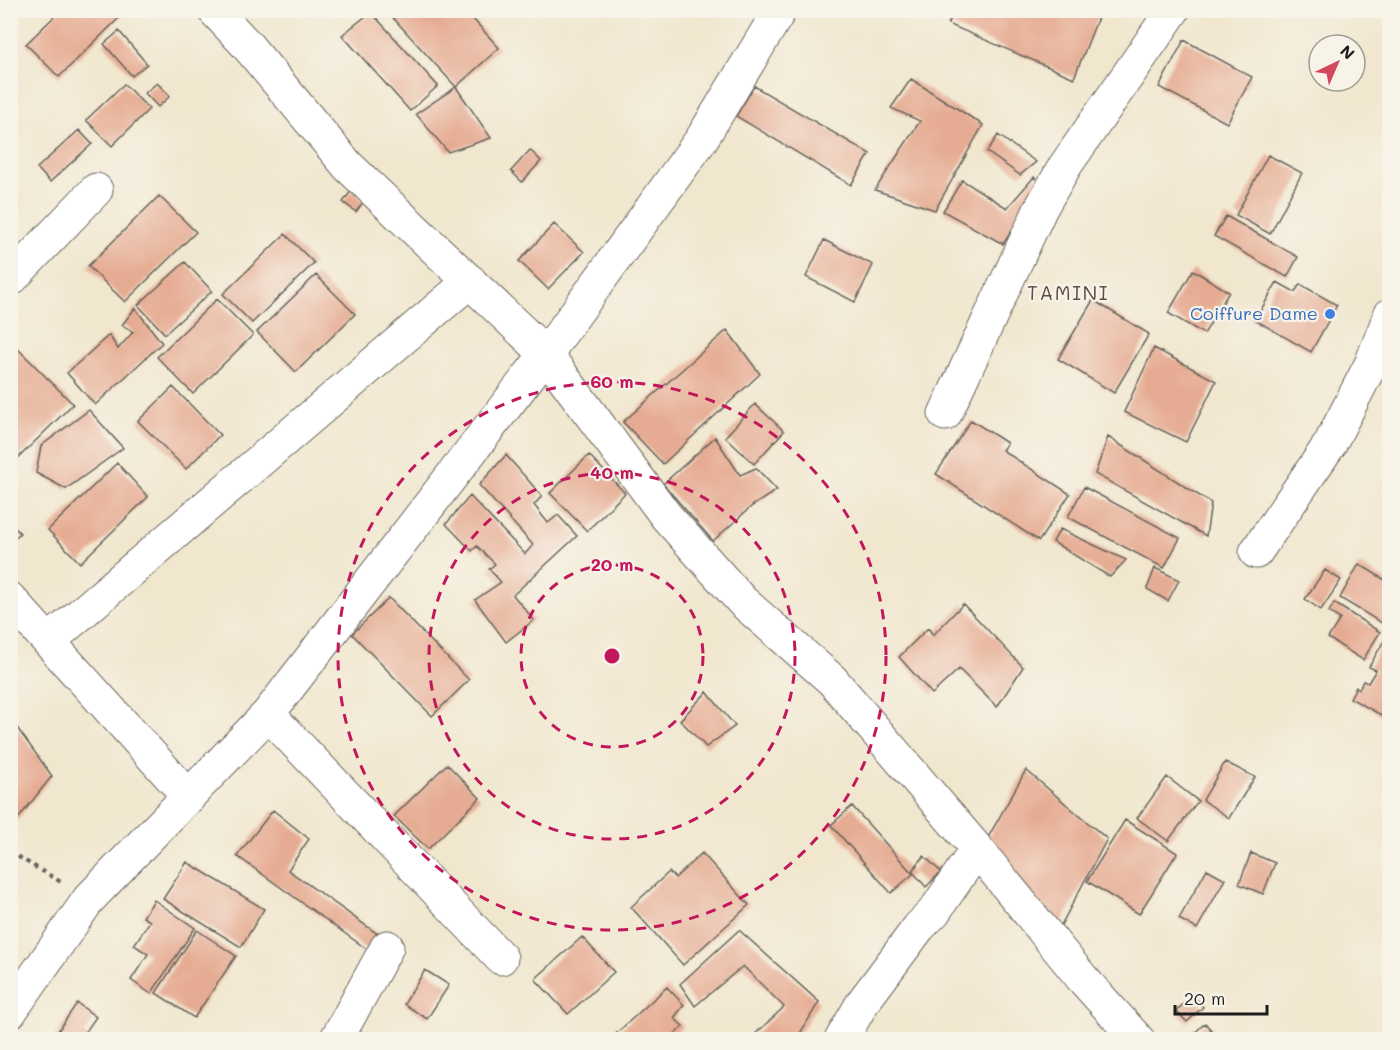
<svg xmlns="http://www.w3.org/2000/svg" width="1400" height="1050" font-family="Mali,sans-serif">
	<rect width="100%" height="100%" fill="#f7f3e8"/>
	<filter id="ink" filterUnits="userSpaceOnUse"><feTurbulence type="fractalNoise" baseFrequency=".0167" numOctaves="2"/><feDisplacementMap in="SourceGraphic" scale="12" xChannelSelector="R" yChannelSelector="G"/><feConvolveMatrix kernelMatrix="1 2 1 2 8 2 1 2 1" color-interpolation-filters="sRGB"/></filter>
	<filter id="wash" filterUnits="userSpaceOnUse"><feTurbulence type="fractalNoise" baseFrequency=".008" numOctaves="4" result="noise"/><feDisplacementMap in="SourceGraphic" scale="24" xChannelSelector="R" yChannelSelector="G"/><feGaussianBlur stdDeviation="1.35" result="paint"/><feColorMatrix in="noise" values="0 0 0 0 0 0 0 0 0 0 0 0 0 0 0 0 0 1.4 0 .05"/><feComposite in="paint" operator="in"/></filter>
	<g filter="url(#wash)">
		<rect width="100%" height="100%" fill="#f1e7cf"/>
		<g id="blocks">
			<!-- building -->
			<path fill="#e6ac93" d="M 61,10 L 115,10 L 121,16 L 59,77 L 26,44 Z
				M 386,10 L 465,10 L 499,48 L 456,87 Z
				M 956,10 L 1101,10 L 1074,78 L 948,24 Z
				M 371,12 L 438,86 L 410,111 L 342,35 Z
				M 119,31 L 147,64 L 132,76 L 104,44 Z
				M 1184,40 L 1252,77 L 1227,123 L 1159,87 Z
				M 911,79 L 983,125 L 935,210 L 875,190 L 920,121 L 891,108 Z
				M 157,83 L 170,96 L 158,107 L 145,93 Z
				M 124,84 L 149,109 L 112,146 L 86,120 Z
				M 754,86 L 870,154 L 851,185 L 736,116 Z
				M 456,87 L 491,138 L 448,152 L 416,114 Z
				M 79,130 L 92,144 L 50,182 L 37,168 Z
				M 998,135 L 1036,162 L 1020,175 L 987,152 Z
				M 530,150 L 541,161 L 522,182 L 511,171 Z
				M 1268,155 L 1302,173 L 1270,234 L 1236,215 Z
				M 1034,177 L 1043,185 L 1003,244 L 943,211 L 962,180 L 1007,208 Z
				M 351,191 L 364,201 L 356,212 L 343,202 Z
				M 159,196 L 196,232 L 125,302 L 88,266 Z
				M 1226,216 L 1298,257 L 1287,277 L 1214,236 Z
				M 554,224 L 584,252 L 548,289 L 519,261 Z
				M 285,234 L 314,263 L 252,323 L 223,294 Z
				M 824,240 L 873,265 L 855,302 L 806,277 Z
				M 185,262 L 212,291 L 165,334 L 138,305 Z
				M 1193,270 L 1229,292 L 1204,334 L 1168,313 Z
				M 316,275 L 355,314 L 296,372 L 257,332 Z
				M 1277,282 L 1295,292 L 1300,284 L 1337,305 L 1311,352 L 1255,320 Z
				M 217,299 L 253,335 L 193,394 L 157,357 Z
				M 1093,300 L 1149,334 L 1114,393 L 1058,359 Z
				M 135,308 L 162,343 L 95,405 L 67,373 L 109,335 L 118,349 L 133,332 L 122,325 Z
				M 727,330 L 760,374 L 663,464 L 623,422 Z
				M 10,341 L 73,404 L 10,466 Z
				M 1154,348 L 1216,381 L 1186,442 L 1124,412 Z
				M 173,387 L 220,435 L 186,469 L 138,421 Z
				M 755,404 L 784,431 L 754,464 L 725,437 Z
				M 89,410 L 123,448 L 66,489 L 36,473 L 41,446 Z
				M 971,420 L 1007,443 L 1002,450 L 1070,494 L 1039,541 L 936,474 Z
				M 715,437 L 740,475 L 756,468 L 777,490 L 752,506 L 713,541 L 663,484 Z
				M 1108,437 L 1211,503 L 1206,536 L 1095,474 Z
				M 506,455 L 542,496 L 534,505 L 548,523 L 558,515 L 577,536 L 513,595 L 534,620 L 506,642 L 475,600 L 501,582 L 489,569 L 495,564 L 477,546 L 472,551 L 446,524 L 470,496 L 525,554 L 533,545 L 479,485 Z
				M 589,455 L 625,493 L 587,531 L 550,493 Z
				M 117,463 L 148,497 L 80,563 L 48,530 Z
				M 1084,487 L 1180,538 L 1164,568 L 1068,517 Z
				M 10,523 L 20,533 L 10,543 Z
				M 1060,529 L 1126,560 L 1110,577 L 1053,542 Z
				M 1359,564 L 1390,583 L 1390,628 L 1340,598 Z
				M 1155,568 L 1179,580 L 1168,601 L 1147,589 Z
				M 1325,570 L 1341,580 L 1321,610 L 1305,599 Z
				M 389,598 L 469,680 L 432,716 L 352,634 Z
				M 1334,603 L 1380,632 L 1363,660 L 1328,638 L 1340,619 L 1329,612 Z
				M 963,604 L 1023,667 L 997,707 L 959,669 L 932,694 L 899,657 L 928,628 L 933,635 Z
				M 1385,639 L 1390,642 L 1390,720 L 1350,698 L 1356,687 L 1359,689 L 1363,681 L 1368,683 L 1376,670 L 1369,667 Z
				M 707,692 L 735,726 L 706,747 L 680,720 Z
				M 10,718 L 52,776 L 14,824 L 10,823 Z
				M 1225,762 L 1255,777 L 1229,818 L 1203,800 Z
				M 447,764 L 480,798 L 428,849 L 394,816 Z
				M 1026,770 L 1107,839 L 1060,927 L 985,843 Z
				M 1167,777 L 1198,801 L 1168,841 L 1137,818 Z
				M 852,806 L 913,874 L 891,893 L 831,825 Z
				M 273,810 L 309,839 L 288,870 L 379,935 L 368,950 L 237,856 Z
				M 1125,820 L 1177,853 L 1139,914 L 1087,881 Z
				M 702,853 L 749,905 L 683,965 L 631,907 L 669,872 L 675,878 Z
				M 1251,853 L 1275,863 L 1263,894 L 1239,884 Z
				M 924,856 L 941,872 L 926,887 L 912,871 Z
				M 187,862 L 264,909 L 241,947 L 163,899 Z
				M 1207,869 L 1225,879 L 1197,929 L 1179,919 Z
				M 154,900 L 195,928 L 151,994 L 131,980 L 148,954 L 134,945 L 150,921 L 143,917 Z
				M 197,930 L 236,956 L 194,1018 L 156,993 Z
				M 739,930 L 819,1002 L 796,1040 L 749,1040 L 784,1007 L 743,966 L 695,1006 L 680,984 Z
				M 582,937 L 614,972 L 568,1014 L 535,979 Z
				M 425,970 L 449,985 L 427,1019 L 404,1004 Z
				M 667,987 L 684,1005 L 674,1018 L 683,1026 L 668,1040 L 609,1040 Z
				M 1193,995 L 1203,1007 L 1187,1022 L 1176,1011 Z
				M 77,1003 L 96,1017 L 84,1034 L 92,1040 L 52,1040 Z
				M 1205,1023 L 1220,1040 L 1187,1040 Z"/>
		</g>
	</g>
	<g filter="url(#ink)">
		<use href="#blocks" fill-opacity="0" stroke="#67635b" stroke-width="1.5"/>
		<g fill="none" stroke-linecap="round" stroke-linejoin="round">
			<!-- minor casing -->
			<g stroke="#67635b" stroke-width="35">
				<path id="minor" d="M 214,10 L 246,44 L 348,166 L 546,354 L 666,516 L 742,601 L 832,680 L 977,849 L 1082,978 L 1138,1040
					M 10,280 L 96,190
					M 945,414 L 1041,208 L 1065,166 L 1173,10
					M 1256,552 L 1330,444 L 1371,364 L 1390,315
					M 10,599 L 189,797
					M 49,641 L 470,281
					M 268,714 L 501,958
					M 10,1012 L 89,899 L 268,714 L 546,354 L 701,140 L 780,10
					M 336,1040 L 387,947
					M 841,1040 L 863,1002 L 919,927 L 934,912 L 977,849"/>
			</g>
			<!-- path -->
			<path stroke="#67635b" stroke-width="4" stroke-dasharray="4.5 4.5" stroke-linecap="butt" d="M 10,852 L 61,882"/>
			<!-- minor -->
			<use href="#minor" stroke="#fff" stroke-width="33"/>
		</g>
	</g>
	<!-- distance rings -->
	<g fill="none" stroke="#c2185b" stroke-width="3" stroke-dasharray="10 8">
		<circle cx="612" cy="656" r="91"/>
		<circle cx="612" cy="656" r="183"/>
		<circle cx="612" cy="656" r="274"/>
	</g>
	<!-- markers -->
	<circle fill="#3f7fe0" stroke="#f7f3e8" stroke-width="2" cx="1330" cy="314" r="6"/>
	<g text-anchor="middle" stroke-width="4.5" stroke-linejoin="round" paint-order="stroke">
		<!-- shop labels -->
		<g font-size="18" fill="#366cbe" stroke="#f7f3e8" text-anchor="end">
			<text x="1318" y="320">Coiffure Dame</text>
		</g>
		<!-- neighbourhood labels -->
		<g font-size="20" letter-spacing="1.5" fill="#634e46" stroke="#f7f3e8">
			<text x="1068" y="300">TAMINI</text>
		</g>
	</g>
	<circle cx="612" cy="656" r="9" fill="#c2185b" stroke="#f7f3e8" stroke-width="3"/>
	<g font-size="18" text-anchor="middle" font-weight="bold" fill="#c2185b" stroke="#f7f3e8" stroke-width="4.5" stroke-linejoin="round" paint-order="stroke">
		<text x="612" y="388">60 m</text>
		<text x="612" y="479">40 m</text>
		<text x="612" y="571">20 m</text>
	</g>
	<!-- margin -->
	<rect width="1400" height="1050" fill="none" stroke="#f7f3e8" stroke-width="36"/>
	<!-- north arrow -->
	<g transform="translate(1337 63) rotate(44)"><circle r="28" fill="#f7f3e8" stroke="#9f9d96" stroke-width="1.5"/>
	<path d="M0-4.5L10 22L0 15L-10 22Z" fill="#d1495b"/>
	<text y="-9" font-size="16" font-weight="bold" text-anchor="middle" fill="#1c1c1c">N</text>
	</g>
	<!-- scale -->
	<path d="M1175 1005v9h92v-9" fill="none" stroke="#1c1c1c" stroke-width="3"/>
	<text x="1184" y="1005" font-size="18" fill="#1c1c1c" stroke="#f7f3e8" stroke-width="4.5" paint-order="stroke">20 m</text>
</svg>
